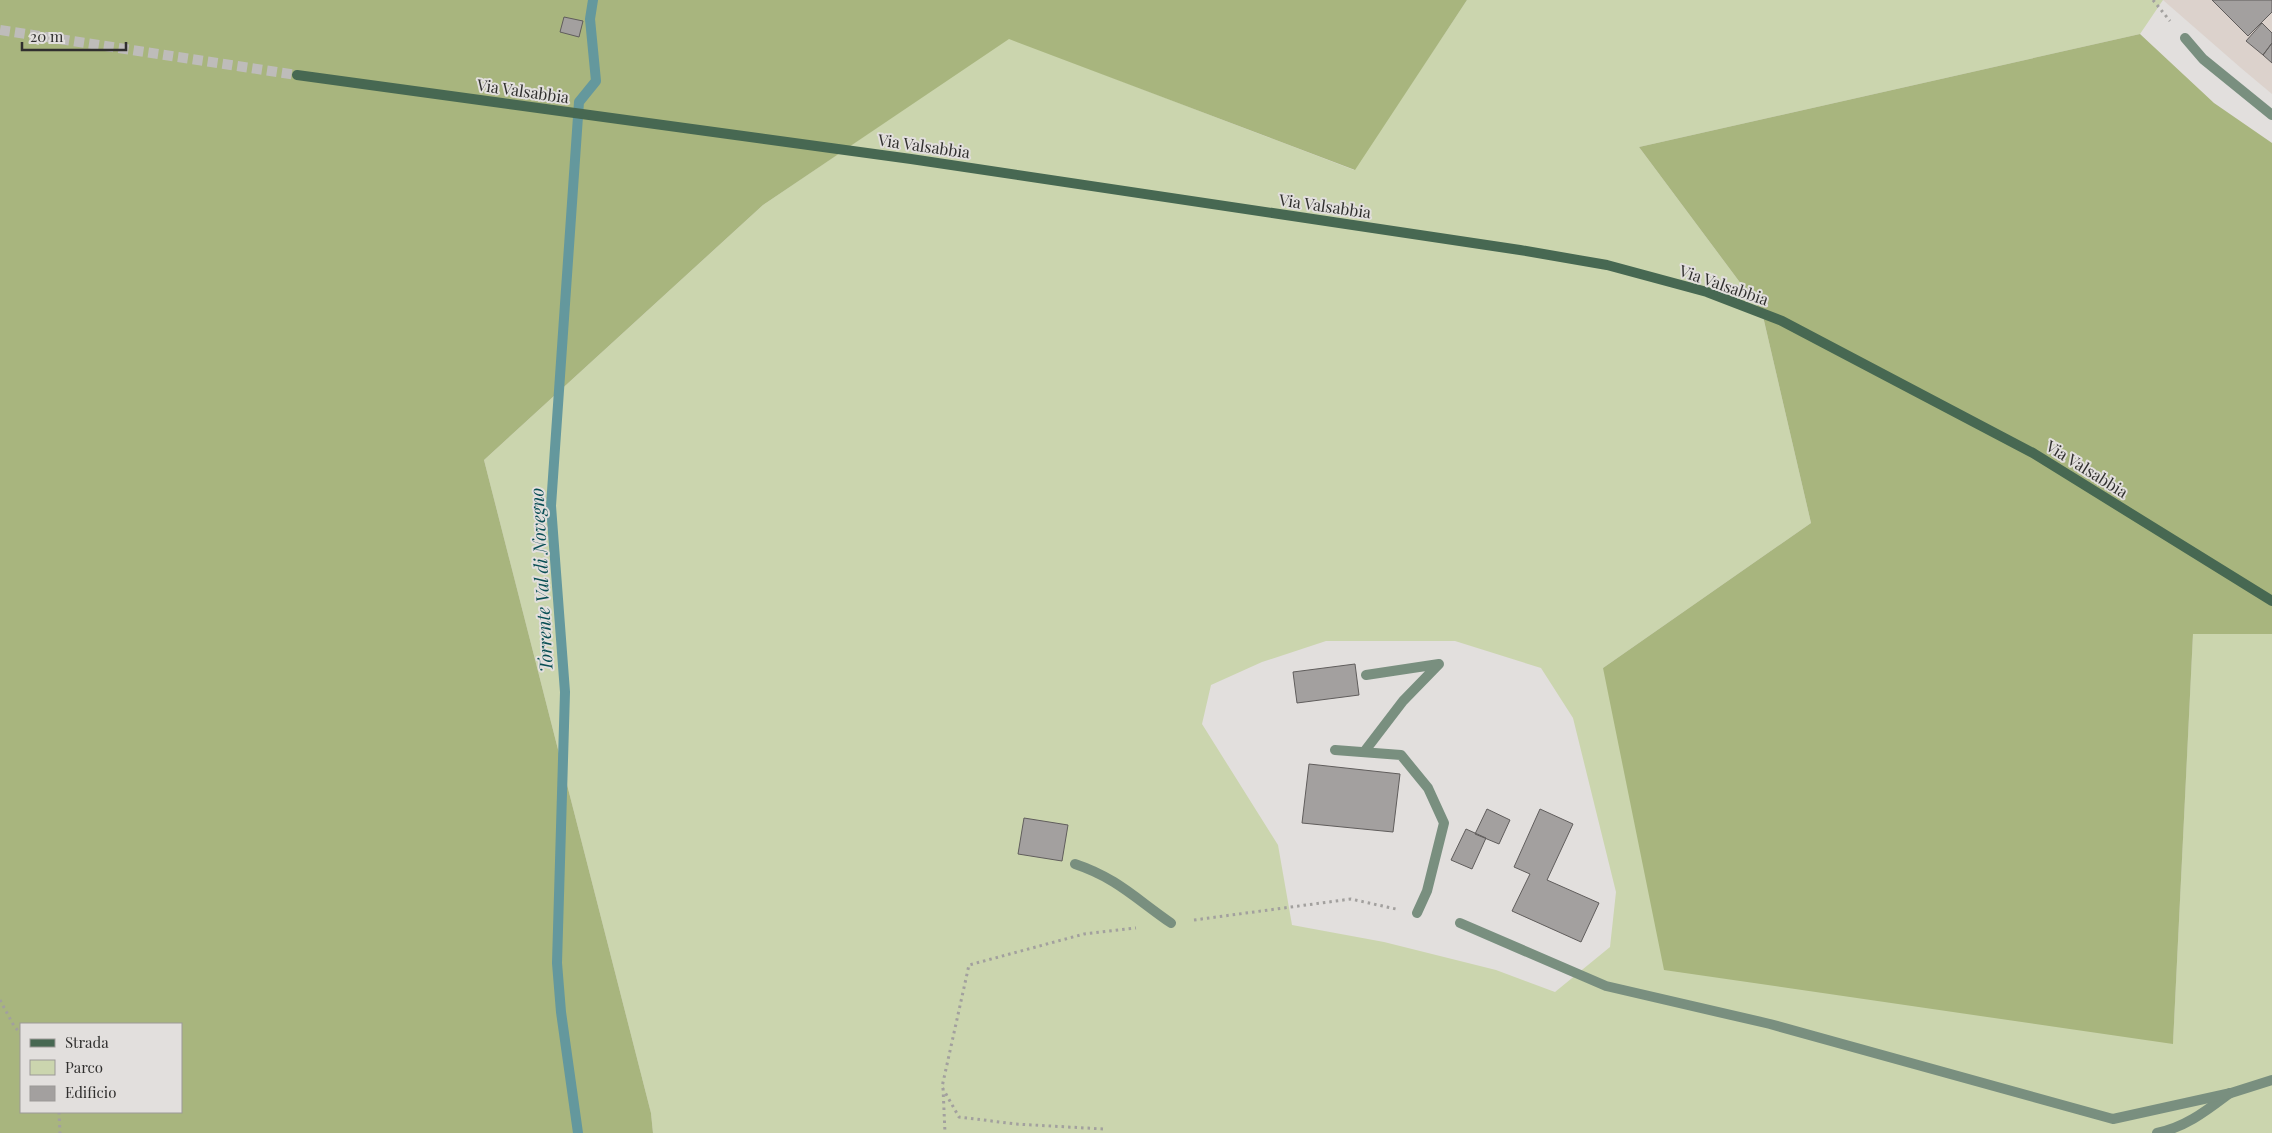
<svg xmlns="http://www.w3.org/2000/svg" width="2272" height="1133" font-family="'Playfair Display',serif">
	<rect width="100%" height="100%" fill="#e2dfdd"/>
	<!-- built -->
	<path fill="#dcd2cc" d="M 2163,0 L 2272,0 L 2272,94 L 2241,68 Z"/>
	<!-- green -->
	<path fill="#cbd5ae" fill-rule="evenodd" d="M 1467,0 L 2163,0 L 2140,34 L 1639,147 L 1762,312 L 1811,523 L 1603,668 L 2173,1043 L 2193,633 L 2272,634 L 2272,1133 L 653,1133 L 651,1113 L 484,460 L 763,205 L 1009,38 L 1354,170 ZM 1326,641 L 1455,641 L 1541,668 L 1573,718 L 1616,892 L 1610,947 L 1555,992 L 1496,970 L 1384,942 L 1292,925 L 1278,845 L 1202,724 L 1211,685 L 1262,662 Z"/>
	<!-- forest -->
	<path fill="#a8b57e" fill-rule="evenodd" d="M 0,0 L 1467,0 L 1355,170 L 1009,39 L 763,205 L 484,460 L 651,1113 L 653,1133 L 0,1133 ZM 21,1024 L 181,1024 L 181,1112 L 21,1112 Z
		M 2140,34 L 2214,103 L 2272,143 L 2272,634 L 2193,634 L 2173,1044 L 1664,970 L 1603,668 L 1811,523 L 1762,312 L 1639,147 Z"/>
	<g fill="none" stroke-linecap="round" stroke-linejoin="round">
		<!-- stream -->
		<path stroke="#64989d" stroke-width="10" d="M 578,1133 L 561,1012 L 557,963 L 565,692 L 551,506 L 579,102 L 596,81 L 590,19 L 593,0"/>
	</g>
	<!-- building -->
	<path fill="#a3a09f" stroke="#605d5c" d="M 2212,0 L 2272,0 L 2272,12 L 2248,36 Z
		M 564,17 L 583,21 L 579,37 L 560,32 Z
		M 2262,23 L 2272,33 L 2272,43 L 2263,55 L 2246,41 Z
		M 2272,43 L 2272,63 L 2263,55 Z
		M 1355,664 L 1359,695 L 1297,703 L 1293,672 Z
		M 1309,764 L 1400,774 L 1393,832 L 1302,823 Z
		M 1487,809 L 1510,820 L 1499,844 L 1475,834 Z
		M 1540,809 L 1573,824 L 1547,880 L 1599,903 L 1581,942 L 1512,911 L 1530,874 L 1514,867 Z
		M 1024,818 L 1068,825 L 1062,861 L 1018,854 Z
		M 1466,829 L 1486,838 L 1472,869 L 1451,860 Z"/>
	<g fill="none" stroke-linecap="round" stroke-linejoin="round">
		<!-- secondary-tunnel -->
		<path stroke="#bebcba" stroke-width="10" stroke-dasharray="10 5" stroke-linecap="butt" d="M 0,30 L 297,75"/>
		<!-- path -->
		<path stroke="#a2a09e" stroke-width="3" stroke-dasharray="2.5 4" stroke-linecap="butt" d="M 2153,0 L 2170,21
			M 1194,920 L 1351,899 L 1396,909
			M 0,1000 L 14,1026 L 21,1034
			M 943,1088 L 945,1133
			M 59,1112 L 60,1133
			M 1103,1129 L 1016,1124 L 959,1117 L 942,1087 L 969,965 L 1084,934 L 1136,928"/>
		<!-- lane -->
		<path stroke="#798f7f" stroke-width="10" d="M 1335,750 L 1401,755 L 1428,788 L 1444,823 L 1427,891 L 1417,913
			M 1364,752 L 1403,701 L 1439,664 L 1366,675
			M 1075,864 C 1117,878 1136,899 1171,923
			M 2157,1133 C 2186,1127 2206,1111 2230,1093"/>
		<!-- street -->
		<path stroke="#798f7f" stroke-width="10" d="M 2185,38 L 2203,59 L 2272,115
			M 1460,923 L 1606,986 L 1770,1024 L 2113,1119 L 2231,1093 L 2272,1080"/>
		<!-- secondary -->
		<path stroke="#476852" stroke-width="10" d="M 297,75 L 911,159 L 1520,250 L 1607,265 L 1707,292 L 1782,321 L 2033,453 L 2272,601"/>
	</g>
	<g text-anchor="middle" stroke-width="4" stroke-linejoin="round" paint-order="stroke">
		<!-- street labels -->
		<g font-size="16" fill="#302f2e" stroke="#e2dfdd">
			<text transform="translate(523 91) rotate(8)" y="6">Via Valsabbia</text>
			<text transform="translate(924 146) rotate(8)" y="6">Via Valsabbia</text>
			<text transform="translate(1325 206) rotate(8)" y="6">Via Valsabbia</text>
			<text transform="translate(1724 285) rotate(19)" y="6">Via Valsabbia</text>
			<text transform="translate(2087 469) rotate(32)" y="6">Via Valsabbia</text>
		</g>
		<!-- water labels -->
		<g font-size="18" font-style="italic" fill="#084e54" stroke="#e2dfdd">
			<text transform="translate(542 580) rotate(-93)" y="6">Torrente Val di Novegno</text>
		</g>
	</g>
	<!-- legend -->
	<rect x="20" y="1023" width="162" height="90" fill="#e2dfdd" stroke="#9b9997"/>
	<rect x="30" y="1039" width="25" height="8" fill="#476852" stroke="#9b9997"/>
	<text x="65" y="1048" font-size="15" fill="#302f2e">Strada</text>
	<rect x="30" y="1060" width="25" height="15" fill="#cbd5ae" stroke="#9b9997"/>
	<text x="65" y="1073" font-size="15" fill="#302f2e">Parco</text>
	<rect x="30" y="1086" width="25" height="15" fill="#a3a09f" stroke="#9b9997"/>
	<text x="65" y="1098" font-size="15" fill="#302f2e">Edificio</text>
	<!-- scale -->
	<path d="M22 42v8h104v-8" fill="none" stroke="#302f2e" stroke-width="2.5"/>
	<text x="30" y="42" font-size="15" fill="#302f2e" stroke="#e2dfdd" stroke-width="4" paint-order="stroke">20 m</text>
</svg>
